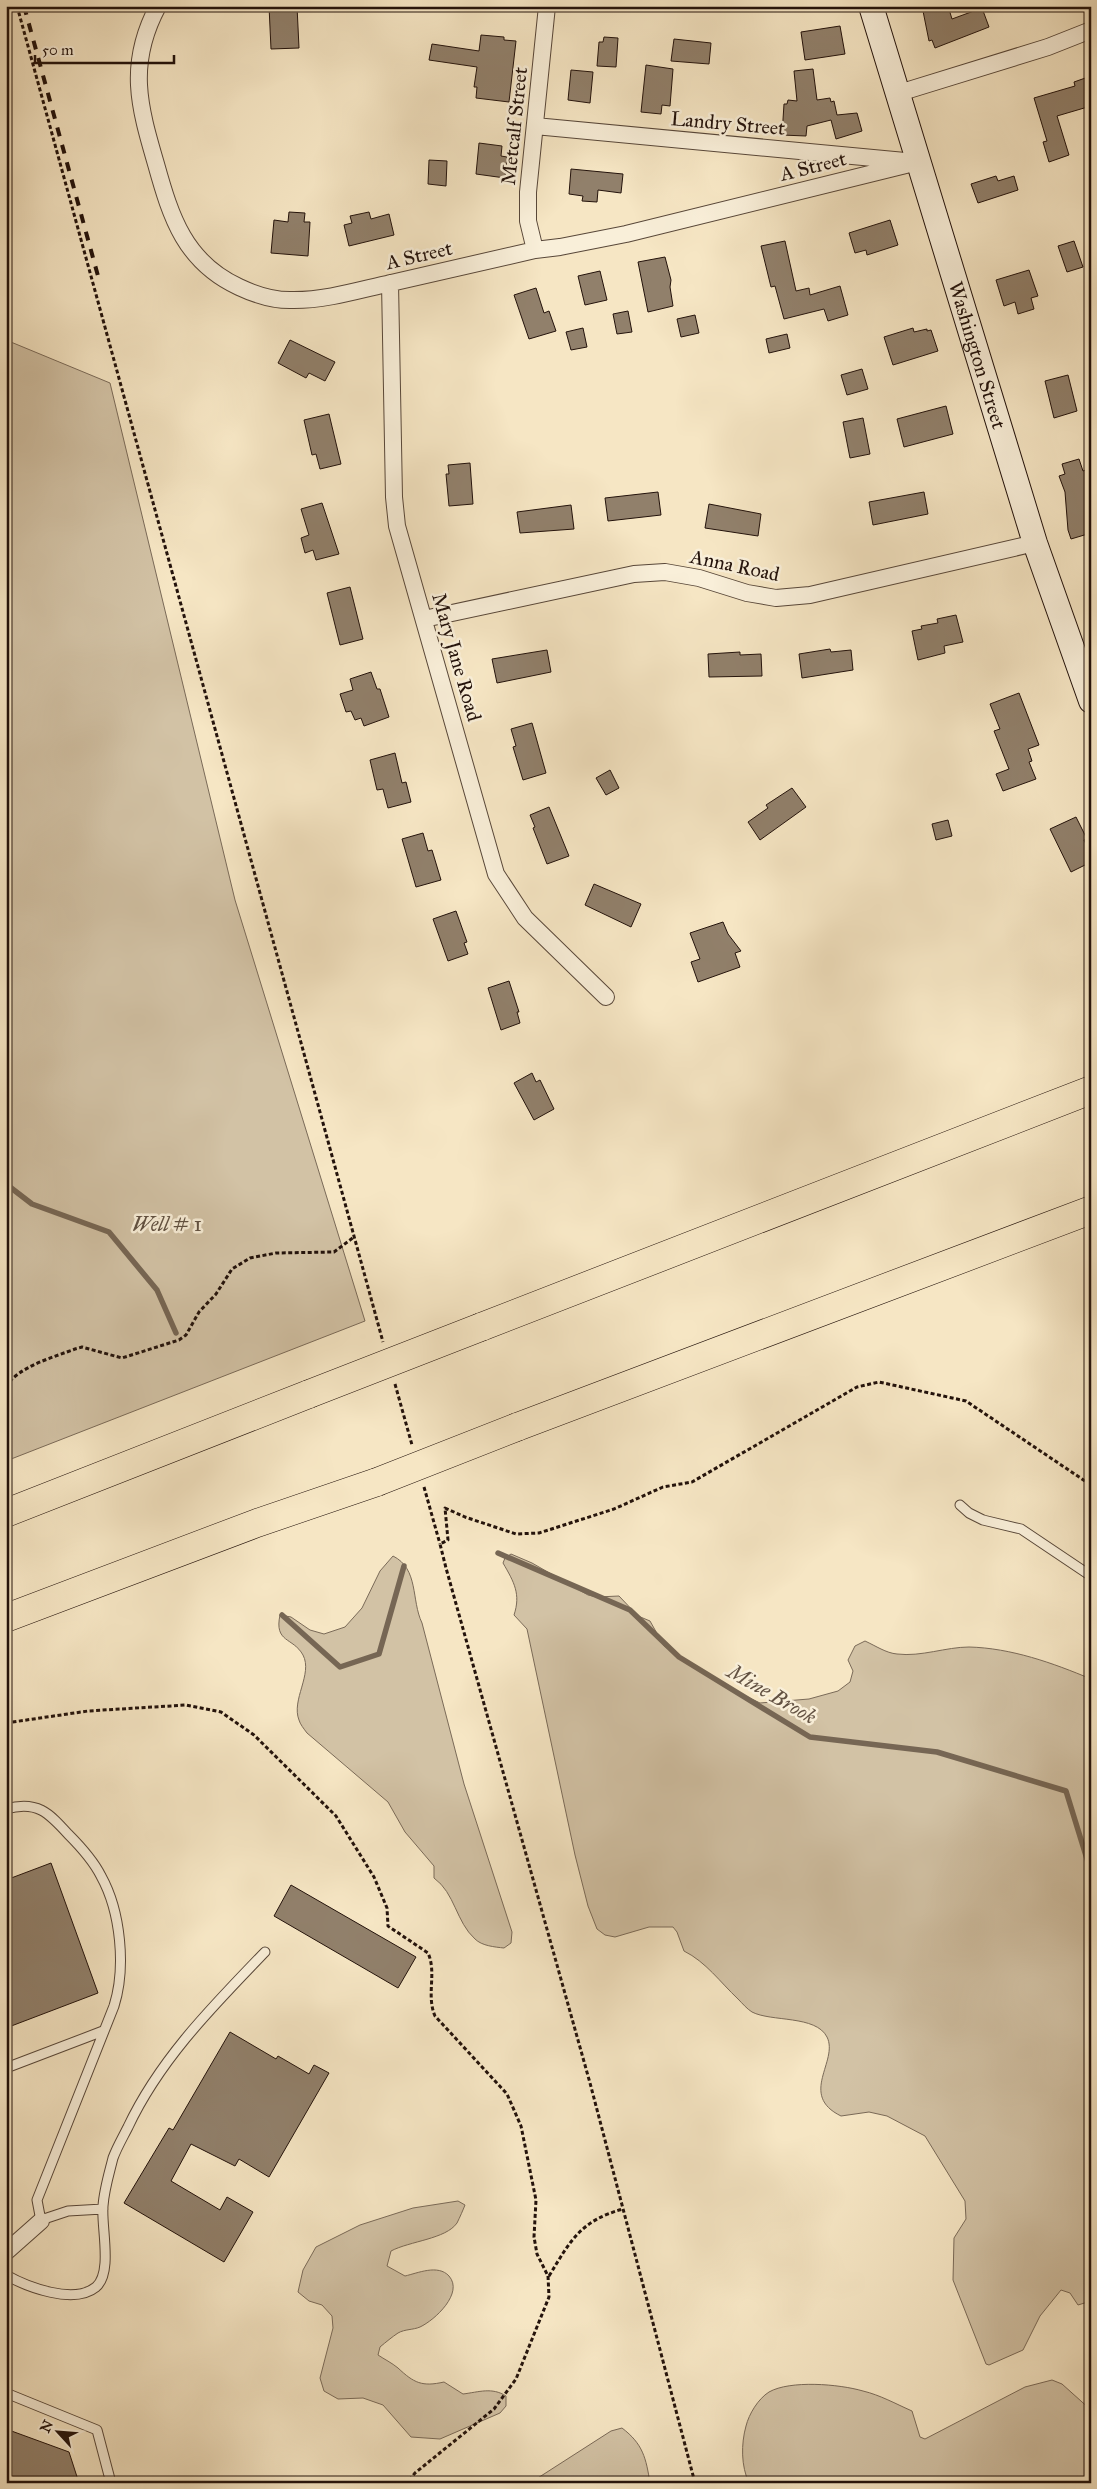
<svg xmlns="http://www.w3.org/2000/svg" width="1097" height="2489" font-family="'IM FELL Great Primer',serif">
	<rect width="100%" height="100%" fill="#f6e6c4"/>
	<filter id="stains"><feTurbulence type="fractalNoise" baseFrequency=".004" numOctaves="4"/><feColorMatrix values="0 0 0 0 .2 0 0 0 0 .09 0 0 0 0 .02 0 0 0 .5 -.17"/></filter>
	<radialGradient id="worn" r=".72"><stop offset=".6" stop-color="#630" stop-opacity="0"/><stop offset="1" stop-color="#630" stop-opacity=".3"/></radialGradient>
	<!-- green -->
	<path fill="#d2c2a5" stroke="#7a6a58" d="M 6,340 L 110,383 L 235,900 L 365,1321 L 6,1461 Z
		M 511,1554 L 532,1563 L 588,1595 L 597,1597 L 619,1596 L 638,1616 L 650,1621 L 664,1646 L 715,1681 L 760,1703 L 809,1699 L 838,1691 L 850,1682 L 853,1671 L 848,1660 L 855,1646 L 865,1641 C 876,1646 886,1653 897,1654 C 921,1657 946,1647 969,1647 C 1011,1648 1053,1663 1091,1679 L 1091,2301 L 1078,2305 L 1070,2293 L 1061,2290 L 1040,2316 L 1023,2350 L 989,2365 L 986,2364 L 953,2280 L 954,2238 L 966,2219 L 965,2201 L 925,2136 L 887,2116 L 869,2112 L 841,2116 C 798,2095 839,2061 827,2037 C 816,2015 771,2022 752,2012 C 747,2009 742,2003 738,1999 C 720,1982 706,1962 684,1951 L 677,1932 L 673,1927 L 649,1927 L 615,1937 L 605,1935 L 597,1929 L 588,1906 L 575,1855 L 527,1629 L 514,1615 C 521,1594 514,1582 503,1563 L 505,1558 Z
		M 393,1556 C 419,1569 411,1600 422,1623 L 464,1784 L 512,1932 L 511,1943 L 504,1948 C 495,1947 482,1946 475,1939 C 456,1922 455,1893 434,1878 L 434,1866 L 405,1832 L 388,1802 L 307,1733 C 304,1729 300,1724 299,1720 C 291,1700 313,1674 303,1655 C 293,1637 274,1643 280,1615 L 291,1617 L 310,1630 L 324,1634 L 345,1627 L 362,1608 L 380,1571 Z
		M 458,2201 L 465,2205 C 463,2210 460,2217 457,2223 C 446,2239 410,2241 391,2251 L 387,2266 L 405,2276 C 418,2273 438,2264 449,2276 C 464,2293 435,2320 420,2327 C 413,2330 405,2329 398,2333 C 392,2337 386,2342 380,2347 L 378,2355 C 384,2359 392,2363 398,2368 C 414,2383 422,2387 444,2382 L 463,2394 C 479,2392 492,2387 506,2396 L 506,2406 L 500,2413 L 440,2439 L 411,2437 L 383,2405 L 363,2398 L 338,2399 L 324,2391 L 320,2378 L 333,2328 L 332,2316 L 322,2305 L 309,2301 L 298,2292 L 303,2270 L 316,2247 L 360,2225 L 413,2208 Z
		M 1052,2380 L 1062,2384 L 1091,2410 L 1091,2483 L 749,2483 C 741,2466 741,2444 746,2426 C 749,2414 758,2399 769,2392 C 790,2380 839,2384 863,2391 C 880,2395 896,2404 912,2411 L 920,2437 L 925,2439 L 1025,2387 Z
		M 622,2428 C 643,2444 646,2458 650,2483 L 530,2483 L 611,2431 Z"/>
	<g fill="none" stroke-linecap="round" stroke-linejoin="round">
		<!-- stream -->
		<path stroke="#766654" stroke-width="5.5" d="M 6,1184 L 32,1204 L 109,1232 L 157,1290 L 176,1333
			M 498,1553 L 630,1610 L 679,1657 L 810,1737 L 937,1752 L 1066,1791 L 1091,1872
			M 282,1615 L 340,1667 L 379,1654 L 404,1566"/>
	</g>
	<!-- building -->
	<path fill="#91806b" stroke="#23120b" d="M 269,6 L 297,6 L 299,48 L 271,49 Z
		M 922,6 L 948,6 L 952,19 L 982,8 L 989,27 L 935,48 L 932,40 L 929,41 Z
		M 840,26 L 845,54 L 805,60 L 801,32 Z
		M 481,35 L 504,37 L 504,40 L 516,41 L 509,102 L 476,98 L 477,87 L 474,87 L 477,67 L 429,60 L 432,44 L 479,51 Z
		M 604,37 L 618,38 L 616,67 L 597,66 L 599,42 L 603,42 Z
		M 674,39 L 711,43 L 709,64 L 671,61 Z
		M 646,65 L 673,69 L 670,106 L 662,105 L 661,114 L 641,112 Z
		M 813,69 L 817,100 L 830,98 L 831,102 L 834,101 L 837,115 L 857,113 L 862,131 L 836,139 L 831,120 L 807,126 L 806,136 L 782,135 L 784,104 L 787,104 L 788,100 L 797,101 L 794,71 Z
		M 571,70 L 593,72 L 590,103 L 568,100 Z
		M 1091,76 L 1091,106 L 1057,116 L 1069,155 L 1049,162 L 1043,142 L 1047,141 L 1034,98 L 1075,86 L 1074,82 Z
		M 479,143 L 502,146 L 501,156 L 507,157 L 505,178 L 476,174 Z
		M 429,160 L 447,161 L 446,186 L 428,184 Z
		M 571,169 L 623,174 L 621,193 L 598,190 L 597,202 L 582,201 L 583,196 L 569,194 Z
		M 996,176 L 998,181 L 1014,176 L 1018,190 L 978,203 L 971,184 Z
		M 289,212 L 305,213 L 304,222 L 310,222 L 308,256 L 271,253 L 274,220 L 288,222 Z
		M 369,212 L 371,219 L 389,214 L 394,235 L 349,246 L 344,225 L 352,223 L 350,216 Z
		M 890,220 L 898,245 L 867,255 L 866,250 L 855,253 L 849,233 Z
		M 785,241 L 796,291 L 809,288 L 810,295 L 840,286 L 848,315 L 828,321 L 824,309 L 784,319 L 775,286 L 771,287 L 761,246 Z
		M 1074,241 L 1083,267 L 1067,272 L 1058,246 Z
		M 665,257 L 671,280 L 670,287 L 673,306 L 648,312 L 638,262 Z
		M 1029,270 L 1038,296 L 1031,298 L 1034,309 L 1018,314 L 1015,302 L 1004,306 L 996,280 Z
		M 600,271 L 607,300 L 585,305 L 578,276 Z
		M 536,288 L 544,313 L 549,311 L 556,331 L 529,339 L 514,295 Z
		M 628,311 L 632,332 L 617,334 L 613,314 Z
		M 695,315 L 699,333 L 681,337 L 677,319 Z
		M 583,328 L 587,347 L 571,350 L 566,332 Z
		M 913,328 L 914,332 L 927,329 L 927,331 L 931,330 L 938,351 L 893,365 L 884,337 Z
		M 787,334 L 790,348 L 769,353 L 766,339 Z
		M 290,340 L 335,362 L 325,381 L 309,373 L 306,378 L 278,363 Z
		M 862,369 L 868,389 L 847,395 L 841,375 Z
		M 1068,375 L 1077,411 L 1054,418 L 1045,381 Z
		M 946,406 L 953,434 L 904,447 L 897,419 Z
		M 329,414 L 341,464 L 320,469 L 316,454 L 312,455 L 304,420 Z
		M 863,418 L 870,454 L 850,458 L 843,422 Z
		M 1079,459 L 1083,471 L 1088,469 L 1091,478 L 1091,533 L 1071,539 L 1068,530 L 1065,492 L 1059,476 L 1065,474 L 1062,464 Z
		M 470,463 L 473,504 L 449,506 L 446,474 L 449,474 L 448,465 Z
		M 658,492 L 661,515 L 608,521 L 605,498 Z
		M 924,492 L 928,514 L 873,525 L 869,502 Z
		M 322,503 L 339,554 L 316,560 L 313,550 L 305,553 L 301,538 L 309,535 L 301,509 Z
		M 709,504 L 761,514 L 758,536 L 705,528 Z
		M 571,505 L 574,529 L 520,533 L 517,512 Z
		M 350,587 L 363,639 L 340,645 L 327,593 Z
		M 956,615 L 963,642 L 944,646 L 945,653 L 918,660 L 912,631 L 922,629 L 921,626 L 938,623 L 937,619 Z
		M 830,649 L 831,652 L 851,650 L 853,670 L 802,678 L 799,654 Z
		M 547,650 L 551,672 L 497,683 L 492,659 Z
		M 740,652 L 740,655 L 761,654 L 762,676 L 709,677 L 708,654 Z
		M 371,672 L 377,689 L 380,689 L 389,717 L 364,726 L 361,718 L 355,720 L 351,711 L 346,712 L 340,694 L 353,690 L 350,679 Z
		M 1019,693 L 1039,745 L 1028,749 L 1032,761 L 1029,762 L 1036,779 L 1003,791 L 996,774 L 1009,769 L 994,731 L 1000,729 L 990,704 Z
		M 532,723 L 546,773 L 523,780 L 513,747 L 516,746 L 511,729 Z
		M 395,753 L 402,783 L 406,782 L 411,802 L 388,808 L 383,789 L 377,790 L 370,760 Z
		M 610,770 L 619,788 L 606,795 L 596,778 Z
		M 792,788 L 806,807 L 760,840 L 748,822 L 768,808 L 766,805 Z
		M 549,807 L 569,856 L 547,864 L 533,828 L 535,827 L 530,815 Z
		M 1076,817 L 1087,839 L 1084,840 L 1091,854 L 1091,862 L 1071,872 L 1050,829 Z
		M 948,820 L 952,836 L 936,840 L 932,824 Z
		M 423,833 L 428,851 L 432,850 L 441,880 L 416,887 L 402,839 Z
		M 594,884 L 641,904 L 631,927 L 585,905 Z
		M 456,911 L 467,942 L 464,943 L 468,954 L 448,961 L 433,919 Z
		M 723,922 L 728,934 L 741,951 L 735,953 L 740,967 L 698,982 L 691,962 L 700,959 L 690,933 Z
		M 509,981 L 519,1012 L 517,1012 L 520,1023 L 501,1030 L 488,988 Z
		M 532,1073 L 536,1082 L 540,1080 L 554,1109 L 534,1120 L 514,1083 Z
		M 51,1863 L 98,1993 L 6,2028 L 6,1880 Z
		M 291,1885 L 416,1957 L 398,1988 L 274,1916 Z
		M 230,2032 L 276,2059 L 278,2056 L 309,2074 L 314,2065 L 329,2073 L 269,2177 L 239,2159 L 235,2166 L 191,2144 L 171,2181 L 220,2210 L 227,2197 L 253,2212 L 224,2262 L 124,2203 L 169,2128 L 173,2130 Z
		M 6,2429 L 69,2452 L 79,2483 L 6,2483 Z"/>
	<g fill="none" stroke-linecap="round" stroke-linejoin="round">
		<!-- lane casing -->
		<g stroke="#584739" stroke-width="11">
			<path id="lane" d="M 960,1505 L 969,1513 L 983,1520 L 1021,1529 L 1091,1576
				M 6,1809 C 37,1800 49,1813 68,1834 C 81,1847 93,1860 101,1876 C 121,1912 126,1968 114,2006 L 37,2200 L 41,2221
				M 6,2068 L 103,2031
				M 41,2220 L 68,2211 L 103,2209
				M 6,2275 C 27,2287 74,2305 96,2287 C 113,2272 101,2227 103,2206 C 104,2190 109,2174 113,2158 C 117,2147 123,2137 128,2127 C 160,2059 213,2006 265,1952
				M 6,2393 L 97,2430 L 111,2483"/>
		</g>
		<!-- street casing -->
		<g stroke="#584739" stroke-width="18">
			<path id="street" d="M 158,6 C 127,64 139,106 156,164 C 171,218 185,262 239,287 C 256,295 275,301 294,300 C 327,300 359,290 391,283 C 439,272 487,261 535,250 L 560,247 L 626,234 L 918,162
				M 899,93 L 1048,47 L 1091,30
				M 535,126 L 905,161
				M 535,250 L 528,221 L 528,192 L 547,6
				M 390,283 L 394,497 L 397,526 L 496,874 L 525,918 L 606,997
				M 424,619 L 634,574 L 665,572 L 699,578 L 747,593 L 776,598 L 810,595 L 1035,543
				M 6,2252 L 41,2221"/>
		</g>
		<!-- secondary casing -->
		<g stroke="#23120b" stroke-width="26">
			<g id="secondary">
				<path id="s1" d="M 871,6 L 1035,543 L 1091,701"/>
			</g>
		</g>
		<!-- highway casing -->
		<g stroke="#23120b" stroke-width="29">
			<path id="highway" d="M 481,1327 L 1091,1090
				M 517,1427 L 1091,1210
				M 6,1513 L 309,1394
				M 6,1618 L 257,1523 L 377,1482"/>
		</g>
		<!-- path -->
		<path stroke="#23120b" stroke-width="3" stroke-dasharray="4 2.5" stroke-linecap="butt" d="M 17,6 L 383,1342
			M 395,1384 L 412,1445
			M 6,1387 C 17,1367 54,1357 75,1349 L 82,1347 L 122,1358 L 179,1340 L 186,1335 L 199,1312 L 216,1294 L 232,1269 L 250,1258 L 276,1253 L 334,1252 L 354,1237
			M 424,1487 L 440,1544
			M 6,1723 L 88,1711 L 186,1705 L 221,1712 L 254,1735 L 336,1816 L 374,1877 L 387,1908 L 388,1926 L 428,1953 C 437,1973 426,1995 435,2016 L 507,2094 L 521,2126 L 536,2200 L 534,2237 L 537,2254 L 548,2276 L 549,2297 L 516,2379 L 494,2409 L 415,2473 L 407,2483
			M 549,2276 C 571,2240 580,2221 623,2209
			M 695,2483 L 590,2083 L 446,1568 L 440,1544 L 448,1540 L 445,1508 L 465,1517 L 516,1534 L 539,1533 L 614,1509 L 663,1487 L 692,1482 L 857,1387 L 879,1382 L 966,1401 L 1091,1485"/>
		<!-- lane -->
		<use href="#lane" stroke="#f9efd9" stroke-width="9"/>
		<!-- street -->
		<use href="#street" stroke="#f9efd9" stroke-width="16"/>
		<!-- secondary -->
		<use href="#secondary" stroke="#f9efd9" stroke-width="24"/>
		<!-- highway -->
		<use href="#highway" stroke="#f6e6c4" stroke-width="28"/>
		<!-- rail -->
		<path stroke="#23120b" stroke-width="4" stroke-dasharray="9 9" stroke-linecap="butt" d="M 24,6 L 98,276"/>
		<!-- highway-bridge casing -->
		<g stroke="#23120b" stroke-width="29" stroke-linecap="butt">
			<path id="highway-bridge" d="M 309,1394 L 481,1327
				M 377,1482 L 517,1427"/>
		</g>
		<!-- highway-bridge -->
		<use href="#highway-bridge" stroke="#f6e6c4" stroke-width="28"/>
	</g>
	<g text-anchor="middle" stroke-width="5" stroke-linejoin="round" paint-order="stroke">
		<!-- street labels -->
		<g font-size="20" fill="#23120b" stroke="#f9efd9">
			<text transform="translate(728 123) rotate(5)" y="7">Landry Street</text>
			<text transform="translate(514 126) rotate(-84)" y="7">Metcalf Street</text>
			<text transform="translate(813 166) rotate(-14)" y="7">A Street</text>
			<text transform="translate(419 255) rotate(-13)" y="7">A Street</text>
			<text dy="7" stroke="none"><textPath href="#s1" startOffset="365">Washington Street</textPath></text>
			<text transform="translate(735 565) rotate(12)" y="7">Anna Road</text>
			<text transform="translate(457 657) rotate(74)" y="7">Mary Jane Road</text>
		</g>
		<!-- park labels -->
		<g font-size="20" font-style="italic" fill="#605041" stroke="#f9efd9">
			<text x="167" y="1231">Well # 1</text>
		</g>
		<!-- water labels -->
		<g font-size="21" font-style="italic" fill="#625142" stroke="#f9efd9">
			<text transform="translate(772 1694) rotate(30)" y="7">Mine Brook</text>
		</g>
	</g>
	<!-- margin -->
	<rect width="1097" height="2489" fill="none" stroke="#f6e6c4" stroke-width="25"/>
	<rect x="8" y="8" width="1082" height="2474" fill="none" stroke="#23120b" stroke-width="2.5"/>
	<rect x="12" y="12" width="1072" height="2464" fill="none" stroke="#23120b"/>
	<!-- north arrow -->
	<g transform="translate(58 2432) rotate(296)" stroke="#f9efd9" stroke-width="4" paint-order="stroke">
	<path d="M0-4L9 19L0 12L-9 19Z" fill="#23120b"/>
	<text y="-8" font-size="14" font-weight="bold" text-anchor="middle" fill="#23120b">N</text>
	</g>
	<!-- scale -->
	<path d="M35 55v8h139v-8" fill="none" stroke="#23120b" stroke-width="2.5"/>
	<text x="42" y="55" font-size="15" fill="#23120b" stroke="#f9efd9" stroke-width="4" paint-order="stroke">50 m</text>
	<rect width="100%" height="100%" filter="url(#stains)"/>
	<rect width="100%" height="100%" fill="url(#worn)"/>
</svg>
